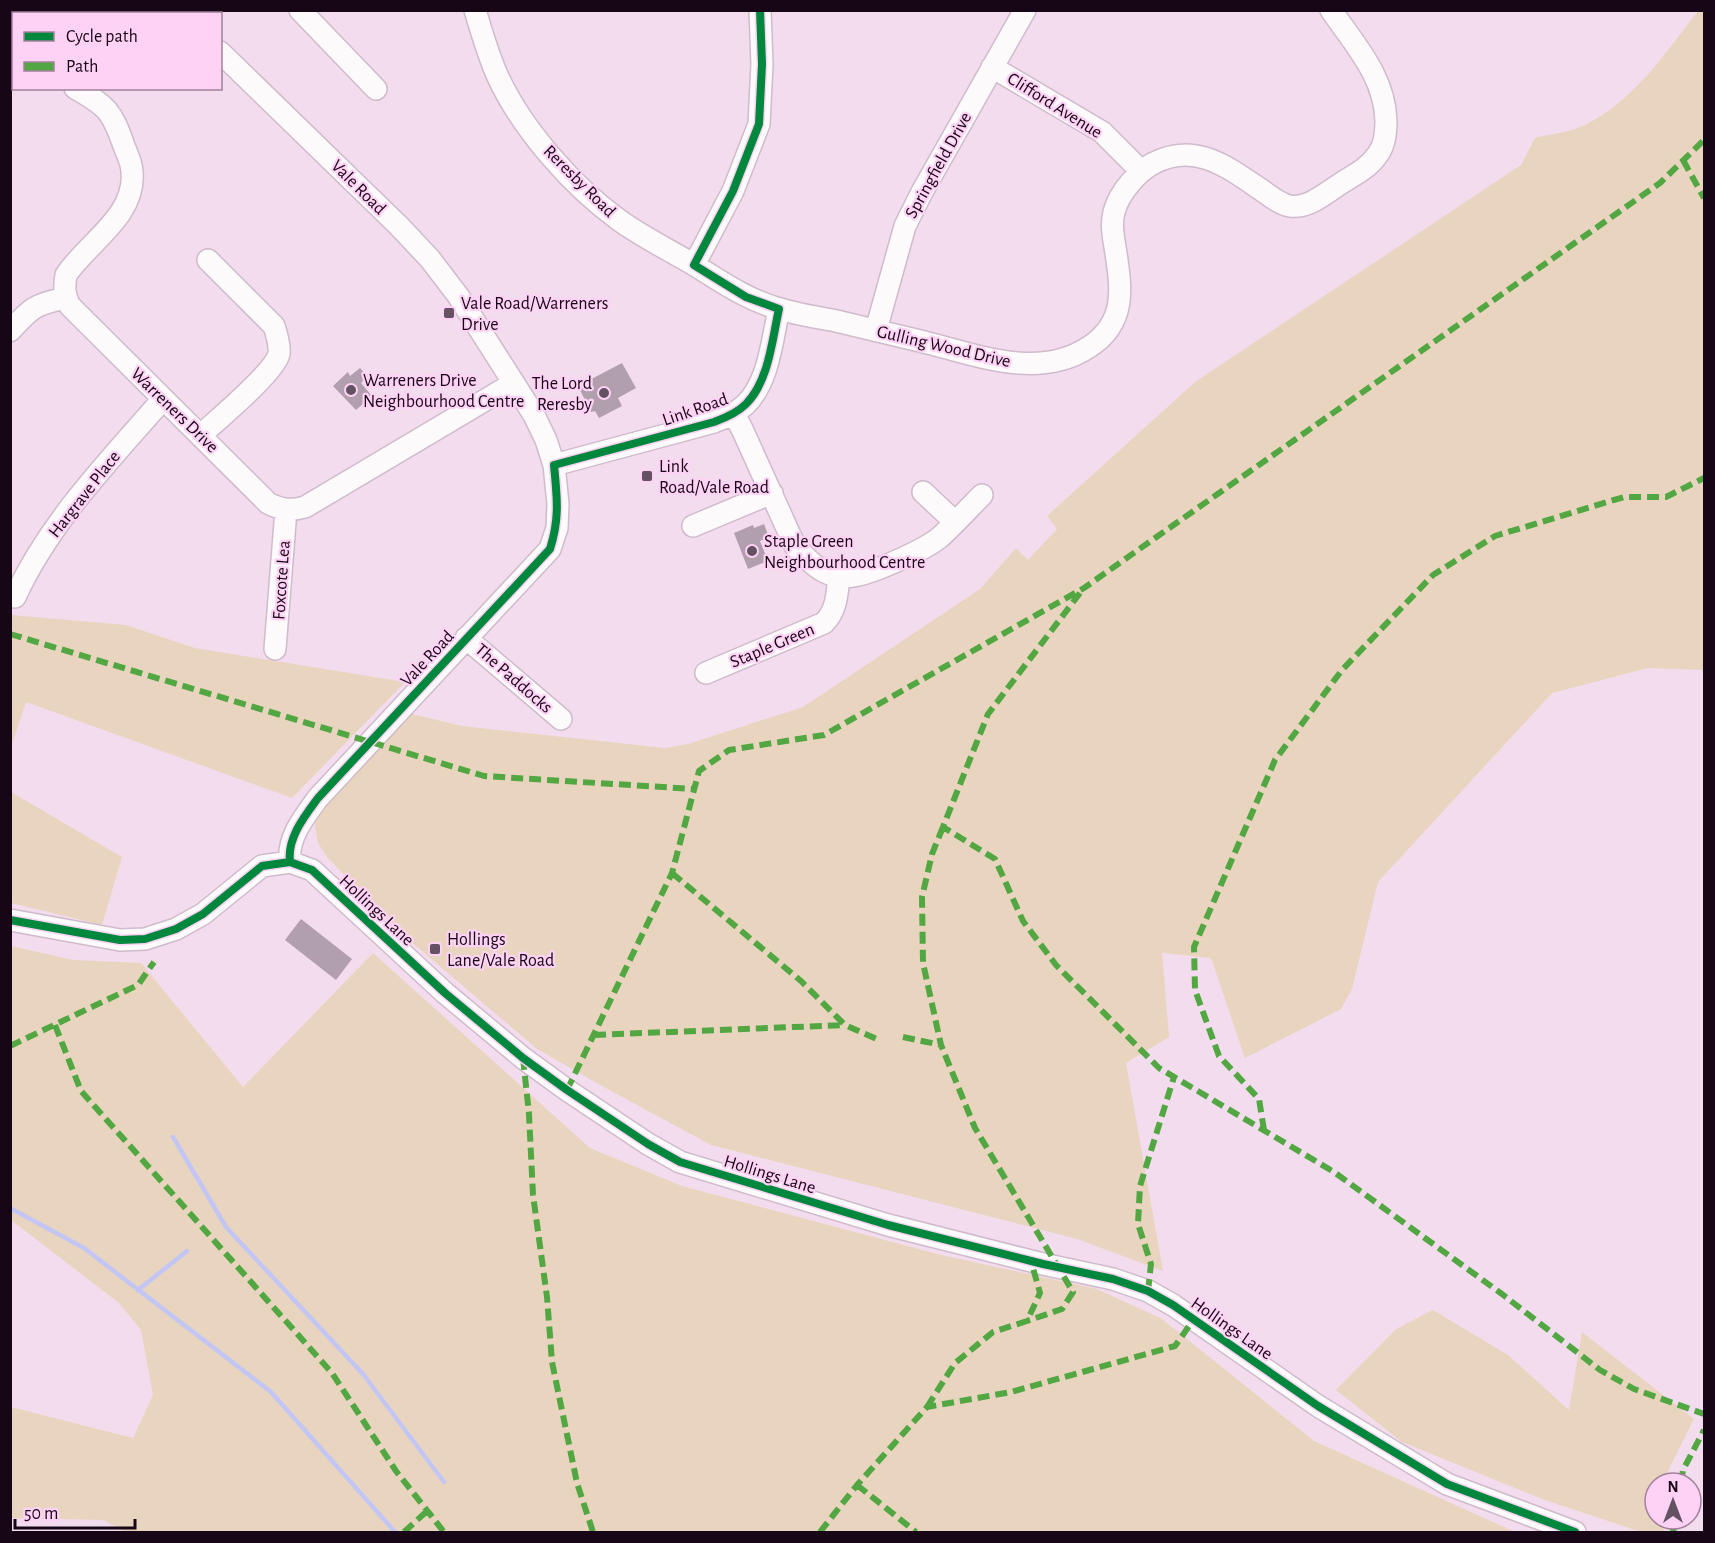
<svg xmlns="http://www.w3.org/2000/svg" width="1715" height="1543" font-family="'Alegreya Sans',sans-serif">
	<rect width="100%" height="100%" fill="#f3dcee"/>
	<!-- green -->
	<path fill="#e9d5bf" d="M 1698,11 L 1704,11 L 1704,670 L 1648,668 L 1552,693 L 1378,882 L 1352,989 L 1341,1009 L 1245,1058 L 1211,958 L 1162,953 L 1169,1037 L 1126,1063 L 1163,1271 L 1077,1239 L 711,1145 L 602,1086 L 537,1049 L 395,928 L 327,857 L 318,843 L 315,828 L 317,814 L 408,713 L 462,726 L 665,748 L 688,744 L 803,707 L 980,589 L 1016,548 L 1028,560 L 1057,529 L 1047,516 L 1195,382 L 1521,165 L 1535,138 C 1551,134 1570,132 1585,125 C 1635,100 1665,53 1698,11 Z
		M 11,615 L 126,625 L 195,648 L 405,682 L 292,798 L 26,702 L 11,747 Z
		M 11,792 L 122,857 L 102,925 L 11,903 Z
		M 11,946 L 73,960 L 141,963 L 243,1087 L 373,953 L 590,1148 L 682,1186 L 941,1255 L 1097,1289 L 1162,1319 L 1314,1441 L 1515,1532 L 126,1532 L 103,1520 L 11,1518 L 11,1407 L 133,1438 L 153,1395 L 141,1330 L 119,1303 L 11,1220 Z
		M 1433,1310 L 1508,1355 L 1569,1410 L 1582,1332 L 1694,1419 L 1662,1483 L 1655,1483 L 1655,1519 L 1663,1519 L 1664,1532 L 1641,1532 L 1542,1499 L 1402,1442 L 1336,1390 L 1396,1329 Z"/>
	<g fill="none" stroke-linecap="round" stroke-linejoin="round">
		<!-- stream -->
		<path stroke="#c3c6f4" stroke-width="4.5" d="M 173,1137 L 226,1227 L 363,1374 L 444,1482
			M 10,1208 L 84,1248 L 271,1392 L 395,1532
			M 138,1290 L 187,1251"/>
	</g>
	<!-- building -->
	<path fill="#b29fae" d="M 622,363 L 636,388 L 618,398 L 622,406 L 599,418 L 595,411 L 591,412 L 578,386 Z
		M 360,368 L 368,377 L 361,383 L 372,396 L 356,410 L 333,386 L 348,372 L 350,376 Z
		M 764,524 L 769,537 L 760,541 L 768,561 L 748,569 L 734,533 L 753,525 L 754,528 Z
		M 301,919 L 352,959 L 336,980 L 285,940 Z"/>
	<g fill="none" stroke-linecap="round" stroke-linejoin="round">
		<!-- minor casing -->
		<g stroke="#cfbbcb" stroke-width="24">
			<path id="minor" d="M 146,10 L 155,14
				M 300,10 L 376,89
				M 475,10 C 482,33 488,55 498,77 C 522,129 572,186 619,220 C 641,236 667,249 691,263 C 719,280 745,299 777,308 C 795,314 814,317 832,320 C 861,327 891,334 920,341 C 974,354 1038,381 1089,347 C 1128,322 1121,286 1115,247 C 1113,235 1111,224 1114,212 C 1117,201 1123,191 1131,182 C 1137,175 1143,169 1152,164 C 1194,141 1226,166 1260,189 C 1269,195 1279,204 1290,206 C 1308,209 1326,193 1340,184 C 1354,175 1369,168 1378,154 C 1385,145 1386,133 1386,121 C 1385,77 1355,45 1331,10
				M 29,14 L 30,10
				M 220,52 L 399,226 L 430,259 L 459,297 L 534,415 L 546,440 L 554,465 L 558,504 L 557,528 L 550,549 L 318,798 C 304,817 287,838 290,862
				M 992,67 L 1102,132 L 1141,171
				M 10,73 L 14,67
				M 75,88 C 107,106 112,111 124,146 C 127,154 132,163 132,172 C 136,216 88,242 66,275 C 64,287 64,295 70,306 L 268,503 C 281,510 291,511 305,507 L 514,383
				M 694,265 L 733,191 L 759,124 L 762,64 L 760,10
				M 876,330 L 905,226 L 922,192 L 1025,10
				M 10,331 C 31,308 35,304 66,298
				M 734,414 L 742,429 L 795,546 C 803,555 812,565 823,571 C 832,576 844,578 854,576 C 873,573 924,550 939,538 C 954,525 968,509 982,495
				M 201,435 C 218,419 274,373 279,354 C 280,345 277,335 274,326 L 208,260
				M 554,465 L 714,422 C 725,418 737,413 746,404 C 769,381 772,340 779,309
				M 923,492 L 955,522
				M 693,526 L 772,493
				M 15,597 C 50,521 109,461 163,399
				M 466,638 L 561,719
				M 275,649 L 286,510
				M 706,673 L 824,623 C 837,610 837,594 839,576
				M 10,920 L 120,940 L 145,939 L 176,929 L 203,914 L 262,866 L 290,862 L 312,870 L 445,993 L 523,1058 L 567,1090 L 648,1144 L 680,1162 L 888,1225 L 1043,1264 L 1113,1279 L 1148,1291 L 1173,1305 L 1318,1406 L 1447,1484 L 1575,1532"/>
		</g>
		<!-- minor -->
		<use href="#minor" stroke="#fdfafc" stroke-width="21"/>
		<!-- quiet -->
		<path stroke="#52a742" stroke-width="6" stroke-dasharray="12 6" stroke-linecap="butt" d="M 1683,160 L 1704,198
			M 1080,593 L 988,714 L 943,827 L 995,859 L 1023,921 L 1056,965 L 1159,1068 L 1334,1172 L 1502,1294 L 1600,1370 L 1634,1389 L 1704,1414
			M 10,634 L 484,776 L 694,789
			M 943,827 L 932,854 L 922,897 L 923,963 L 941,1045 L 975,1128 L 1073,1292 L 1062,1309 L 1027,1321
			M 672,873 L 801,981 L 845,1025 L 879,1040
			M 55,1025 L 81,1091 L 332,1373 L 396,1471 L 444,1532
			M 594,1035 L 845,1025
			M 903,1037 L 941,1045
			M 10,1046 L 138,985 L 154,962
			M 523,1058 L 529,1114 L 533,1195 L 547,1297 L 552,1362 L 577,1483 L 593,1532
			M 567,1090 L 672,873 L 699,771 L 729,750 L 824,735 L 1084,588 L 1660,183 L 1704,140
			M 1264,1130 L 1259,1099 L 1219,1056 L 1195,990 L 1194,947 L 1275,760 L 1342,670 L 1433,575 L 1495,536 L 1624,497 L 1666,497 L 1704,478
			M 1148,1291 L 1151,1264 L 1138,1224 L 1140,1186 L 1174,1077
			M 927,1407 L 955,1363 L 993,1332 L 1027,1321 L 1040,1293 L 1031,1261
			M 1681,1483 L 1683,1470 L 1704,1430
			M 857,1485 L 916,1532
			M 404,1532 L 426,1512
			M 820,1532 L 857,1485 L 927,1407 L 1011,1392 L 1175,1346 L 1194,1319
			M 1673,1532 L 1675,1519"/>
		<!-- cycleway casing -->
		<g stroke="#fdd2f4" stroke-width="11">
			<path id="cycleway" d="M 290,862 C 287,838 304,817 318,798 L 550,549 C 560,518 557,497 554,465 L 714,422 C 725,418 737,413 746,404 C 769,381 772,340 779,309 L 746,297 L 694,265 L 733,191 L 759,124 L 762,64 L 760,10
				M 10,920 L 120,940 L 145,939 L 176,929 L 203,914 L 262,866 L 290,862 L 312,870 L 445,993 L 523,1058 L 567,1090 L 648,1144 L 680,1162 L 888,1225 L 1043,1264 L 1113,1279 L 1148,1291 L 1173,1305 L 1318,1406 L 1447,1484 L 1575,1532"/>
		</g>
		<!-- cycleway -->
		<use href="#cycleway" stroke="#00873e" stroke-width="8"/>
	</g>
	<!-- markers -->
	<g fill="#645161" stroke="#fdd2f4" stroke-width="2">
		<rect x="443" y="307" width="12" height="12" rx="3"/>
		<circle cx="351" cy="390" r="6"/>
		<circle cx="604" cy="393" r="6"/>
		<rect x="641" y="470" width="12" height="12" rx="3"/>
		<circle cx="752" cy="551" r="6"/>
		<rect x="429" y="943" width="12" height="12" rx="3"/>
	</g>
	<g text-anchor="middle" stroke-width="4.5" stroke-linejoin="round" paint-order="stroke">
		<!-- street labels -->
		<g font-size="18" fill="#170615" stroke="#fdd2f4">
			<text transform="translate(1055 105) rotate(32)" y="6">Clifford Avenue</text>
			<text transform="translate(938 165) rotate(-61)" y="6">Springfield Drive</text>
			<text transform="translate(580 181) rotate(45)" y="6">Reresby Road</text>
			<text transform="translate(359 187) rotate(45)" y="6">Vale Road</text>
			<text transform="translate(944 346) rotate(13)" y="6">Gulling Wood Drive</text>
			<text transform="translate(695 409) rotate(-19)" y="6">Link Road</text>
			<text transform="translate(175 410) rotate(44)" y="6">Warreners Drive</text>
			<text transform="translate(84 494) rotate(-52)" y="6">Hargrave Place</text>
			<text transform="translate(281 580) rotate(-86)" y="6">Foxcote Lea</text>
			<text transform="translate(772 645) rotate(-23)" y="6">Staple Green</text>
			<text transform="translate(427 658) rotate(-47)" y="6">Vale Road</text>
			<text transform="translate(514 678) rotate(41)" y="6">The Paddocks</text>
			<text transform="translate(377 910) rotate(43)" y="6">Hollings Lane</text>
			<text transform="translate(770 1174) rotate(17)" y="6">Hollings Lane</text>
			<text transform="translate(1232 1328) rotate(35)" y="6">Hollings Lane</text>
		</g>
		<!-- poi labels -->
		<g font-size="18" fill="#170615" stroke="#fdd2f4" text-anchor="start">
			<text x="461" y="309">Vale Road/Warreners<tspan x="461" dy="21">Drive</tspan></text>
			<text x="363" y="386">Warreners Drive<tspan x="363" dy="21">Neighbourhood Centre</tspan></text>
			<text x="592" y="389" text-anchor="end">The Lord<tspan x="592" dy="21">Reresby</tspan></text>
			<text x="659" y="472">Link<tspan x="659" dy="21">Road/Vale Road</tspan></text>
			<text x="764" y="547">Staple Green<tspan x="764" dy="21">Neighbourhood Centre</tspan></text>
			<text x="447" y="945">Hollings<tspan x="447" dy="21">Lane/Vale Road</tspan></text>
		</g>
	</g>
	<!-- border -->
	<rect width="1715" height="1543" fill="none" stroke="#170615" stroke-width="24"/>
	<!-- legend -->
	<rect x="12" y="12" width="210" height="78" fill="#fdd2f4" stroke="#a1809b" stroke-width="1.5"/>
	<rect x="24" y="32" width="30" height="9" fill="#00873e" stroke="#a1809b" stroke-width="1.5"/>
	<text x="66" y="42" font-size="18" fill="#170615">Cycle path</text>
	<rect x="24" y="62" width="30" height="9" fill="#52a742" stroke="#a1809b" stroke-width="1.5"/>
	<text x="66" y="72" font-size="18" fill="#170615">Path</text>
	<!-- north arrow -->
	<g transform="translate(1673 1501)"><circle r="28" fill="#fdd2f4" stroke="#a1809b" stroke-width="1.5"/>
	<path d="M0-4.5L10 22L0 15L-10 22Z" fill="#645161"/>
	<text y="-9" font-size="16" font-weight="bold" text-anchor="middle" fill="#170615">N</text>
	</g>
	<!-- scale -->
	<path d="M15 1519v9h120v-9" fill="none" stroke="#170615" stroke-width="3"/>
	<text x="24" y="1519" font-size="18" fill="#170615" stroke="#fdd2f4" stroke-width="4.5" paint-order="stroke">50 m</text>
</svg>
